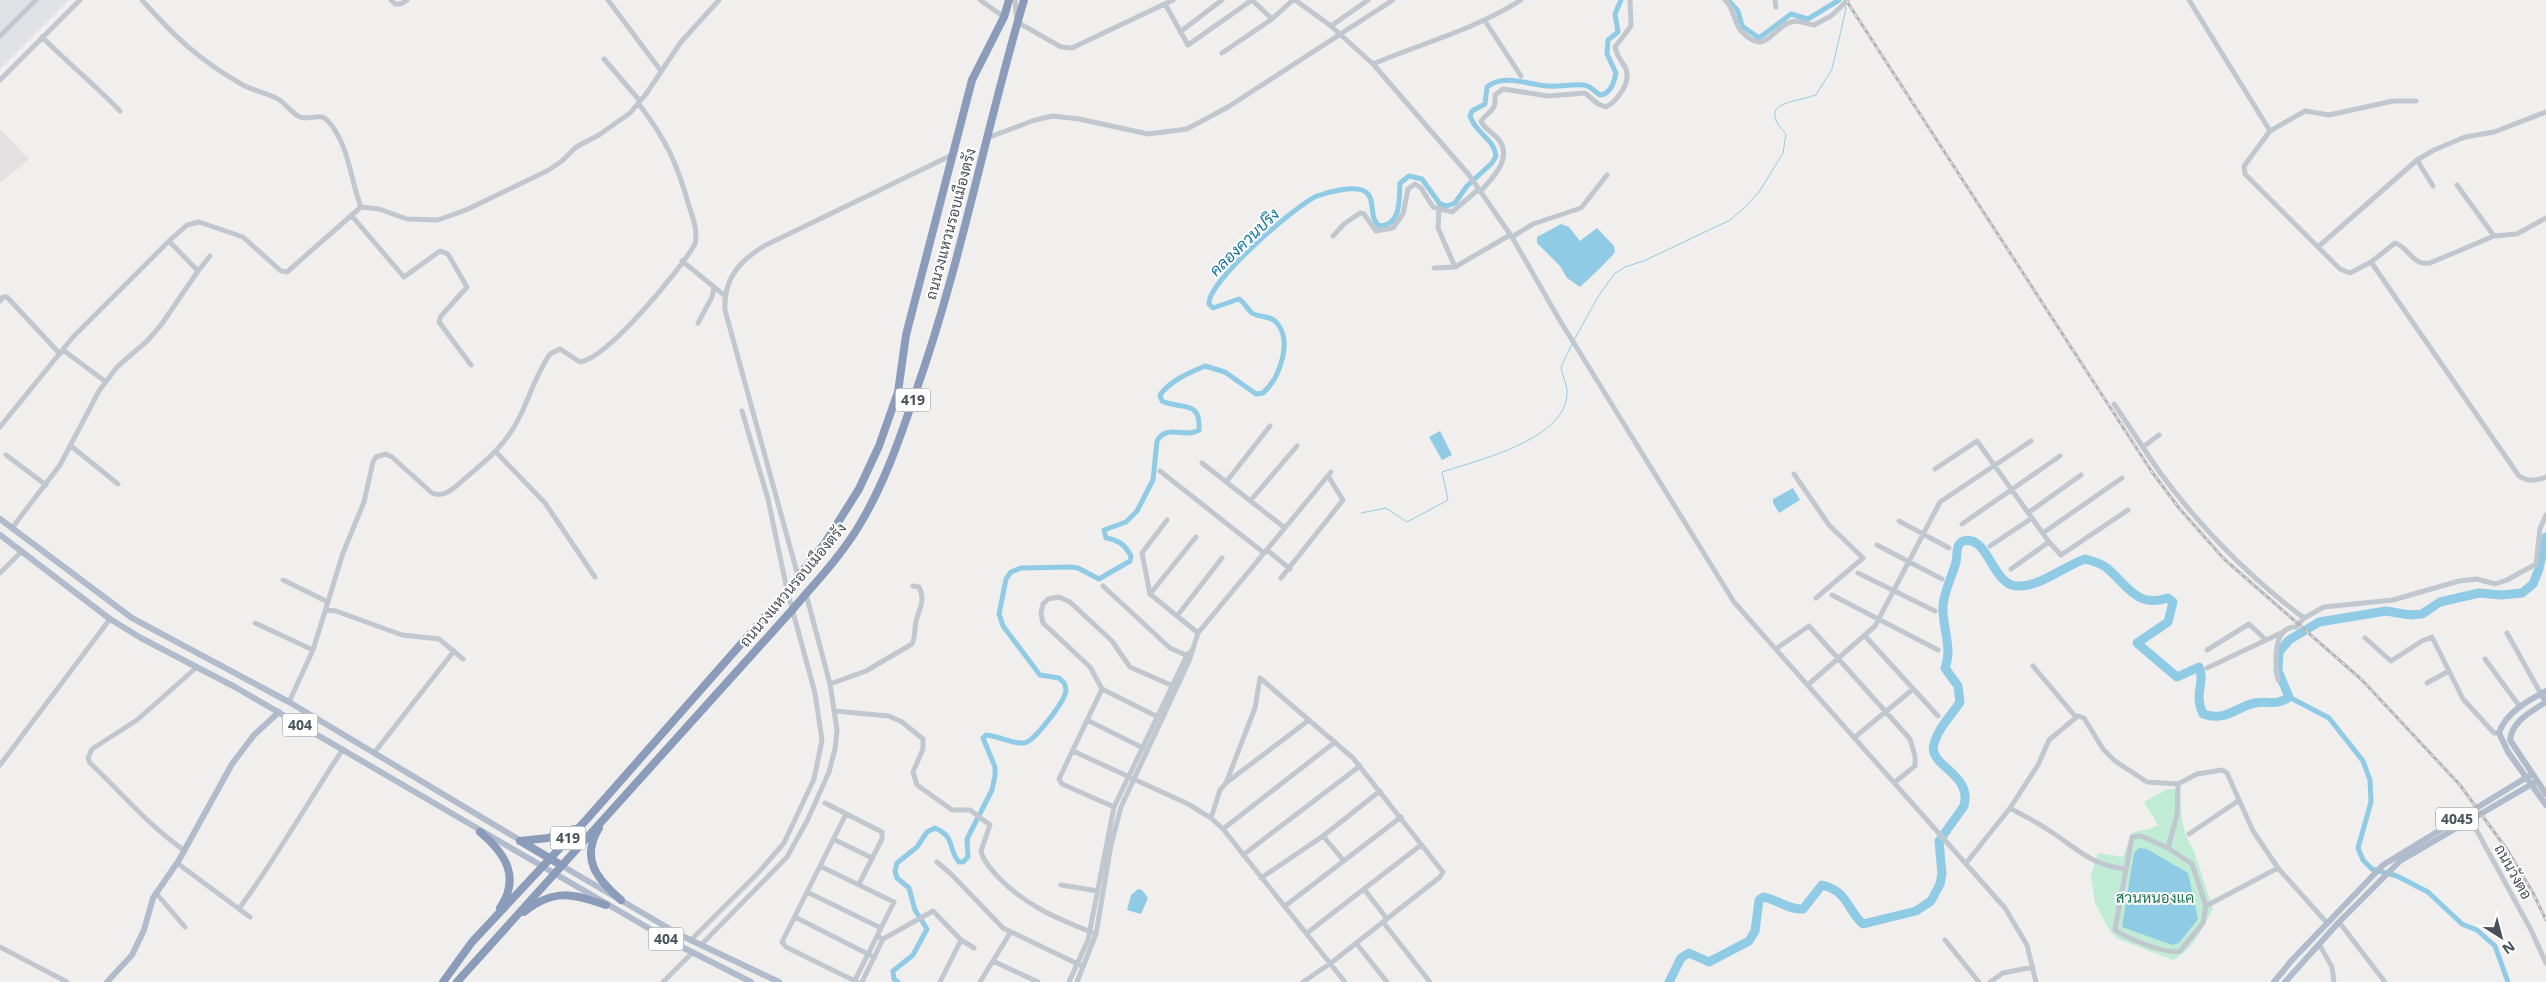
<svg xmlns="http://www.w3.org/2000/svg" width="2546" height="982" font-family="'Open Sans',Sarabun,sans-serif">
	<rect width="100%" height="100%" fill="#f1efee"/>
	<!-- education -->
	<path fill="#e2e0e0" d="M 0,129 L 29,159 L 0,183 Z"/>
	<!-- airport -->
	<path fill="#e1e2e6" d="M 0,0 L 69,0 L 0,69 Z"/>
	<!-- green -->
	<path fill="#c0ecd5" d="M 2167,789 L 2180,789 L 2182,820 L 2186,836 L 2194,851 L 2213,909 C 2202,928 2193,950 2173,960 L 2118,939 L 2110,931 L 2095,903 L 2091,875 L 2098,853 L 2123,857 L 2132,833 C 2142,829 2148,831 2158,825 L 2144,802 Z"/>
	<!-- water -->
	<path fill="#90cbe5" d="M 1561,224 L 1569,227 L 1580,241 L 1597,228 L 1614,246 L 1615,252 C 1610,259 1588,280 1580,287 L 1567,278 L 1560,266 L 1537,243 L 1537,237 Z
		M 1440,431 L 1452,455 L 1442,460 L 1429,437 Z
		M 1793,488 L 1800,500 L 1779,513 L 1773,503 L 1773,499 Z
		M 2139,848 L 2147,849 L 2188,873 L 2198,919 L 2179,943 L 2172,945 L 2122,927 L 2134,853 Z
		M 1138,889 L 1142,890 L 1148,898 L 1141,914 L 1127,910 L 1131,895 Z"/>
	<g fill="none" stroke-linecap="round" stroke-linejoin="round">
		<!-- stream -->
		<path stroke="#90cbe5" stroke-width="1" d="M 1574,340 L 1598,297 L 1614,274 L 1625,267 L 1646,260 L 1730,220 L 1745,207 L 1759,192 L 1783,153 L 1786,134 C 1756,102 1793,103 1816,95 L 1832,69 L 1846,9 L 1845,5
			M 1361,513 L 1386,508 L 1407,522 L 1448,500 L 1442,472 C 1478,460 1570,439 1567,390 C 1566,383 1562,374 1561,367 L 1572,344"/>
		<!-- canal -->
		<path stroke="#90cbe5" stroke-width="5" d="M 1728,0 L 1738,11 L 1742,26 L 1759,38 L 1791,14 L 1808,19 L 1839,0
			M 2289,697 L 2329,718 L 2363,761 L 2370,780 L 2371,802 L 2358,848 L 2363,860 L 2372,869 L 2397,876 L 2428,892 L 2462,924 L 2477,930 L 2495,946 L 2508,982
			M 898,982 L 894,979 L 893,971 L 913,955 L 927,929 L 915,910 L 909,888 L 897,878 L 895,871 L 897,863 L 917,847 L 927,832 L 935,828 C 956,837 947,848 959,862 L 963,862 L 968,857 L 967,839 L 992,790 L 995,776 L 995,767 L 983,738 L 986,735 C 999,736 1012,744 1024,743 C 1034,742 1062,704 1065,694 C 1067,690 1066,687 1064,683 L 1059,678 L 1040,675 L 1003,626 L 999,614 L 1006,579 L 1011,572 L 1021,568 L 1071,567 L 1078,568 L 1099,579 L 1130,561 L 1131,556 C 1125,545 1119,540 1106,538 L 1104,530 L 1126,522 L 1137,511 L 1153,480 L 1157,441 C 1167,423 1186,439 1199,430 C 1201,399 1181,410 1162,401 L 1160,395 C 1171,380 1189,373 1205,366 L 1225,372 L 1256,394 L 1263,393 C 1279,379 1293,342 1277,323 C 1271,315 1260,318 1252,313 C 1247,309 1245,303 1239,299 L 1213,308 L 1209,304 C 1207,282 1296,205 1317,196 C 1328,192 1352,186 1362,190 C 1378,196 1367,216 1379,226 C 1402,226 1399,198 1400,183 L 1409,176 L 1422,179 L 1440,204 L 1447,206 L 1455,203 L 1467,186 L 1492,163 L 1496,156 C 1494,138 1475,133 1470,116 L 1472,111 L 1485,104 L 1487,87 C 1504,73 1528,85 1548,86 C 1559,87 1572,84 1583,85 C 1590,85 1594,91 1600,95 C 1611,94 1614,82 1616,73 L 1607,54 L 1608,40 L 1618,32 L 1615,14 L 1621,0"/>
		<!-- river -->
		<path stroke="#90cbe5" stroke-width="9" d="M 1669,982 L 1681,958 L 1689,953 L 1709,962 L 1749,941 L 1755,931 L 1759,900 L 1763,897 C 1777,899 1788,910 1803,909 L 1822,885 C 1849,892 1846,909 1863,924 L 1916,911 L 1931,901 L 1940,884 L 1942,874 L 1939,841 L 1964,806 C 1973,773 1927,766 1934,744 C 1938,728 1951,716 1960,702 L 1958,686 L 1945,668 C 1953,647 1942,628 1943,606 C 1944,591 1952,577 1956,562 C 1958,554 1955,545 1963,541 C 1988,534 1992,584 2016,586 C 2039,588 2064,566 2085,559 C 2092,561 2101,563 2107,568 C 2128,586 2136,608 2168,598 L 2173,602 L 2168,622 L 2137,643 L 2177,677 L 2199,667 C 2206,682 2193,692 2203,714 C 2227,722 2235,707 2255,703 C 2270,700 2275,707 2289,697 L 2278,671 L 2279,652 L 2289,640 L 2319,622 L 2386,611 L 2410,615 L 2422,614 L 2440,602 L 2479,593 L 2501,595 L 2522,593 L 2533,584 L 2539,569 L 2546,537"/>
		<!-- minor -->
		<path stroke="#c0c7cf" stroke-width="5" d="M 142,0 C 176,38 199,60 243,85 C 254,91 267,93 278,99 C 286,104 291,112 298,116 C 307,122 320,112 327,120 C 349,143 350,179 361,207
			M 391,0 L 395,4 L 401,4 L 407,0
			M 608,0 L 661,71
			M 980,0 L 1004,17
			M 1015,0 L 1017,22 L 1061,47 L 1072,48 L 1173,0
			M 1295,0 L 1331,26 L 1373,64 L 1469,175 L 1512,237 L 1559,319 L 1734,602 L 2005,908 L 2027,945 L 2036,982
			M 1725,0 C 1735,9 1733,24 1743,33 C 1767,56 1771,28 1791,22 C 1799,19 1806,24 1814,25 L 1831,16 L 1847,1
			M 1775,0 L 1776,7
			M 2189,0 L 2270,131 L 2244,166 L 2245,174 L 2340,269 L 2350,273 L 2371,262 L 2519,476 C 2529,482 2535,481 2546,477
			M 1165,4 L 1188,45 L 1252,0 L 1272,19
			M 1485,21 L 1521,76
			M 1331,26 L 1368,0
			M 1180,32 L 1222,0
			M 0,36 L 36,0
			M 42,37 C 68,63 95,85 120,111
			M 1222,53 L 1272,19 L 1293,0
			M 604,59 L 640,101
			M 1373,64 C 1423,43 1476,29 1521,0
			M 0,80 L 80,0
			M 2270,131 L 2305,111 L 2329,115 L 2393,101 L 2416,101
			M 987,138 L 1035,120 L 1053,116 L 1079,119 L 1148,134 L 1187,129 L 1228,107 L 1393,0
			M 2417,160 L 2433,186
			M 2457,185 L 2494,236
			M 1481,191 C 1492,178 1513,159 1499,140 C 1494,133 1484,129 1481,121 C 1489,111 1497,110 1495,95 L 1503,89 L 1548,96 L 1585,93 L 1598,104 L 1606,107 C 1617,101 1631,83 1626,69 C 1622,61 1618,59 1615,47 L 1631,26 L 1630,0
			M 1439,210 L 1438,228 L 1455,267
			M 351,215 L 404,277 L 440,251 L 448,254 L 467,287 L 441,316 L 439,322 L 471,365
			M 1333,236 L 1344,224 L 1360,213 L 1364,214 L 1376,231 L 1393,228 L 1403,214 L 1408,189 L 1415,184 L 1421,188 L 1433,207 L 1452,212 L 1479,189
			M 1512,237 L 1533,224 L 1581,208 L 1607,175
			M 2318,247 L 2417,160 L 2434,150 L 2465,137 L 2494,132 L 2546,112
			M 682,261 L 724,295
			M 2371,262 L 2395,243 C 2410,248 2412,266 2430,263 L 2494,236 L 2517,234 L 2546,218
			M 1434,268 L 1455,267 L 1510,235
			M 198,271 L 210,256
			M 0,301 L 3,297 L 7,297 L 60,354
			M 698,323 L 712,297 L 714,287
			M 63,350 L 106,382
			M 2114,404 C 2130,427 2145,451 2161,474 C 2202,529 2249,577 2304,618 L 2324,607 L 2393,600 L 2459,581 L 2477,579 L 2495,584 L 2507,580 L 2536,564 L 2540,529 L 2546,515
			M 0,427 L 73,337 L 169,241 L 187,225 L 199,222 L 243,237 L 281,271 L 287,272 L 361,207 L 379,209 L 407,219 L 438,220 L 466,210 L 547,171 L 562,161 L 576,147 L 599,135 L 630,113 L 646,94 L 681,42 L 719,0
			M 71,446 L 118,484
			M 2143,447 L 2159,435
			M 496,452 L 545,503 L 595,577
			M 6,455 L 46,485
			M 1202,463 L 1285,528
			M 1935,469 L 1977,441 L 2049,542 L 2061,555 L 2128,510
			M 1160,471 L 1264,553
			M 1794,474 L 1829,525 L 1863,558 L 1816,598
			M 1227,481 L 1270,426
			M 1251,500 L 1297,446
			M 2028,513 L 2081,475
			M 1167,520 L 1142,553 L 1150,594 L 1198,633
			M 1899,521 L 1949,548
			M 1962,524 L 2060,456
			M 12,528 L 60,465 L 99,391 L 117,367 L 147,341 L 161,325 L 198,271 L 169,241
			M 2043,533 L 2122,478
			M 1877,545 L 1942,579
			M 1990,546 L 2032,518
			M 1267,550 L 1290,569
			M 2011,569 L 2049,542
			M 0,573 L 21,552
			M 1858,573 L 1935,611
			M 798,576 L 725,310 C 723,279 740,260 766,245 L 952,155
			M 1281,578 L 1343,500 L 1328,476
			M 283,580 L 328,602
			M 1103,586 L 1170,648 L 1188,656
			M 1150,594 L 1196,537
			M 1832,595 L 1938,650
			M 326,610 L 336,611 L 402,635 L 439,639 L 463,659
			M 1177,616 L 1222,558
			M 255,623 L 313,650
			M 2507,633 L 2541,694
			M 1865,636 L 1938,716
			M 2365,638 L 2391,661 L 2422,641 L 2432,637 L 2463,699 L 2494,733 L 2499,733
			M 1777,648 L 1809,626 L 1910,739 L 1915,756 L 1915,766 L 1895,782
			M 2207,650 L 2249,624 L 2266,640
			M 2485,659 L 2520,707
			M 2033,666 L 2075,716
			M 2207,668 L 2281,633
			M 2278,680 C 2275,663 2272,627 2296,627 L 2304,618
			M 2427,683 L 2449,671
			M 830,684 L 866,671 L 912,644 C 916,637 914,629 916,621 C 919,609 926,600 919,587 L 913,586
			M 1809,684 L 1875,626 L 1940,502 L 2031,441
			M 1102,689 L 1059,779 L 1062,784 L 1114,807
			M 289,702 L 313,650 L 343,553 L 364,502 L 373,462 L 376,457 L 386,454 L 392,457 L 432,493 C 444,498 453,489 462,481 C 485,462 507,444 520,416 C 530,396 537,372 550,354 L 560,349 L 580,362 C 608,358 680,270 695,244 C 698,231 693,218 689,206 C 677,163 666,139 638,103
			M 835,711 L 889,716 L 902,722 L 923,739 L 923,749 L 913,772 L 917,785 L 952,810 L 970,810 L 990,825 L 981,851 C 983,861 991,869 998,877 C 1027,907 1058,919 1096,934
			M 1158,717 L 1102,689 L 1090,667 L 1043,623 L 1041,613 L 1043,604 L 1048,599 L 1059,597 L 1070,602 L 1112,641 L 1130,667 L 1173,686
			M 1087,720 L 1143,748
			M 1855,737 L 1912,690
			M 1073,751 L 1188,804 L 1211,818 L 1223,829 L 1345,982
			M 374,753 L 454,651
			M 0,765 L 110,619
			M 1226,783 L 1255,708 L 1260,678 L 1353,758 L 1443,872 L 1440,877 L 1331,963 L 1303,982
			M 825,803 L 882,832 L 882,839 L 859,884
			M 2010,808 C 2022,815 2035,821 2047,829 C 2077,848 2088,864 2125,869
			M 846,814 L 782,942 L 786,947 L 857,982
			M 1211,818 L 1220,790 L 1226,783 L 1309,720
			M 2471,820 L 2531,930 L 2546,963
			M 1223,829 L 1335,742
			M 2189,834 L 2238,801
			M 1323,836 L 1344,861
			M 2141,836 L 2168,848 L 2192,864 L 2206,906 L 2203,923 L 2180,951 C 2166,955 2127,938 2115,930 L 2132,837 Z
			M 833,839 L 872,858
			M 2168,848 L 2177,815 L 2178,784
			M 185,851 C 149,826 122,793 90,763 L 88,758 L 92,749 L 137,720 L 197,667
			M 1243,855 L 1360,766
			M 937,862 L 952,875 L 1003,928 L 1080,965
			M 1967,862 L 2010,808 L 2038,765 L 2049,740 L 2078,716 L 2084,718 L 2103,749 L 2115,761 L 2147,782 L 2178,784 L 2197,774 L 2222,770 L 2227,773 L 2253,831 L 2278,868 L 2327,923
			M 177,863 L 250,917
			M 820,866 L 894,902 L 877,936
			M 1261,878 L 1323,836 L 1380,791
			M 1061,885 L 1098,891
			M 1364,889 L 1387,919
			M 807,892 L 881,928
			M 156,893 L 185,927
			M 1285,906 L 1401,817
			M 2206,906 L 2278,868
			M 239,909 C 276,858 308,802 343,749
			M 795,917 L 870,955
			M 1383,922 L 1430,982
			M 2339,922 L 2385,982
			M 1307,933 L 1421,845
			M 883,939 L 933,911 L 961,940 L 974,948
			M 691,940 L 758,873 L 784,843 L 814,779 L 822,740 L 815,693 L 787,590 L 768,499 L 742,411
			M 1945,940 L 1979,982
			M 1356,943 L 1387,982
			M 2319,944 L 2332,967 L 2334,982
			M 701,945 L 787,857 L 807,821 L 829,772 L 835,749 L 837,730 L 830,684 L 806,594
			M 0,947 L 67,982
			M 993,961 L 1038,982
			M 663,982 L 692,953
			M 854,982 L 877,936 L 883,939 L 862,982
			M 940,982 L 961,940
			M 980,982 L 1010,933
			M 1069,982 L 1088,940 L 1114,807 L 1187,655 L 1191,651
			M 1077,982 L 1096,934 L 1111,845 L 1121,807 L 1189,661 L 1198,633 L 1331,472
			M 1990,982 L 2003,973 L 2033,967"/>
		<!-- major -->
		<path stroke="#b0bbcb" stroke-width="6" d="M 0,519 L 132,618 L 289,702 L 523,842
			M 0,535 L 110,619 L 141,638 L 235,687 L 674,943 L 751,982
			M 2546,691 C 2529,700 2505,713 2499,733 L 2508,752 L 2546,805
			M 2541,694 L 2546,702 C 2531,712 2512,721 2510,740 L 2546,794
			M 559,864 L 680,935 L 779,982
			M 107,982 L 132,955 L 144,930 L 153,898 L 179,860 L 232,764 L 254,735 L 279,712
			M 2274,982 L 2292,960 L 2383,865 L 2532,774
			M 2285,982 L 2339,922 L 2400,861 L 2537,781"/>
		<!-- highway -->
		<path stroke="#8a9cba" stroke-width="8" d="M 599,828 C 580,859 597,879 621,900
			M 480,832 C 505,853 521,877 500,908
			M 520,841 L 548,838 L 574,829
			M 522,842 L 561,865
			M 524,912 C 554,888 573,894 606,905
			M 443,982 L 472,942 L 587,819 L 778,602 L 825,543 L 859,489 L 879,446 L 898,392 L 906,335 L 972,80 L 1004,17 L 1009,0
			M 457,982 L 793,609 C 815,583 839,558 857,529 C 883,487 899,441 915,394 C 961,265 985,131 1024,0"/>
		<!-- rail casing -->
		<g stroke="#b1b3b8" stroke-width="3">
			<path id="rail" d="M 1846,0 L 2152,472 L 2179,508 L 2224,559 L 2362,680 L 2460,785 L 2508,851 L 2533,893 L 2546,920"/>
		</g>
		<!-- rail -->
		<use href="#rail" stroke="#fff" stroke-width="1" stroke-dasharray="4" stroke-linecap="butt"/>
	</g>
	<g text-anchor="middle" stroke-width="4" stroke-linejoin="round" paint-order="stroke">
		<!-- shield labels -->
		<g fill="#fff" stroke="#7f848c" stroke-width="1">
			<rect x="895.5" y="388.5" width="35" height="23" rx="4"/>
			<rect x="282.5" y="713.5" width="35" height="23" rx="4"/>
			<rect x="2436" y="807.5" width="42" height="23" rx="4"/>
			<rect x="550.5" y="826.5" width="35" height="23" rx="4"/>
			<rect x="648.5" y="927.5" width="35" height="23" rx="4"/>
		</g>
		<g font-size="14" font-weight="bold" fill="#48505a">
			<text x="913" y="405">419</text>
			<text x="300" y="730">404</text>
			<text x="2457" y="824">4045</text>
			<text x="568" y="843">419</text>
			<text x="666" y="944">404</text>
		</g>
		<!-- street labels -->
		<g font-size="15" fill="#48505a" stroke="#fff">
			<text transform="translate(951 224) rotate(-75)" y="5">ถนนวงแหวนรอบเมืองตรัง</text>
			<text transform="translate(793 585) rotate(-50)" y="5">ถนนวงแหวนรอบเมืองตรัง</text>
			<text transform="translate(2513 872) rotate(61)" y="5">ถนนวังตอ</text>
		</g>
		<!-- park labels -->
		<g font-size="15" fill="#1e7753" stroke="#fff">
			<text x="2155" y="903">สวนหนองแค</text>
		</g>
		<!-- water labels -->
		<g font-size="16" font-style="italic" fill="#16749f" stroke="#fff">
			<text transform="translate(1244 242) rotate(-44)" y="6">คลองควนปริง</text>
		</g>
	</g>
	<!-- north arrow -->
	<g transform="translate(2501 937) rotate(144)" stroke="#ffffff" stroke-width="4" paint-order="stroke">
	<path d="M0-4L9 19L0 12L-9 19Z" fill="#48505a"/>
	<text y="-8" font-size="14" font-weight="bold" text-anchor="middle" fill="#48505a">N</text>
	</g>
</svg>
